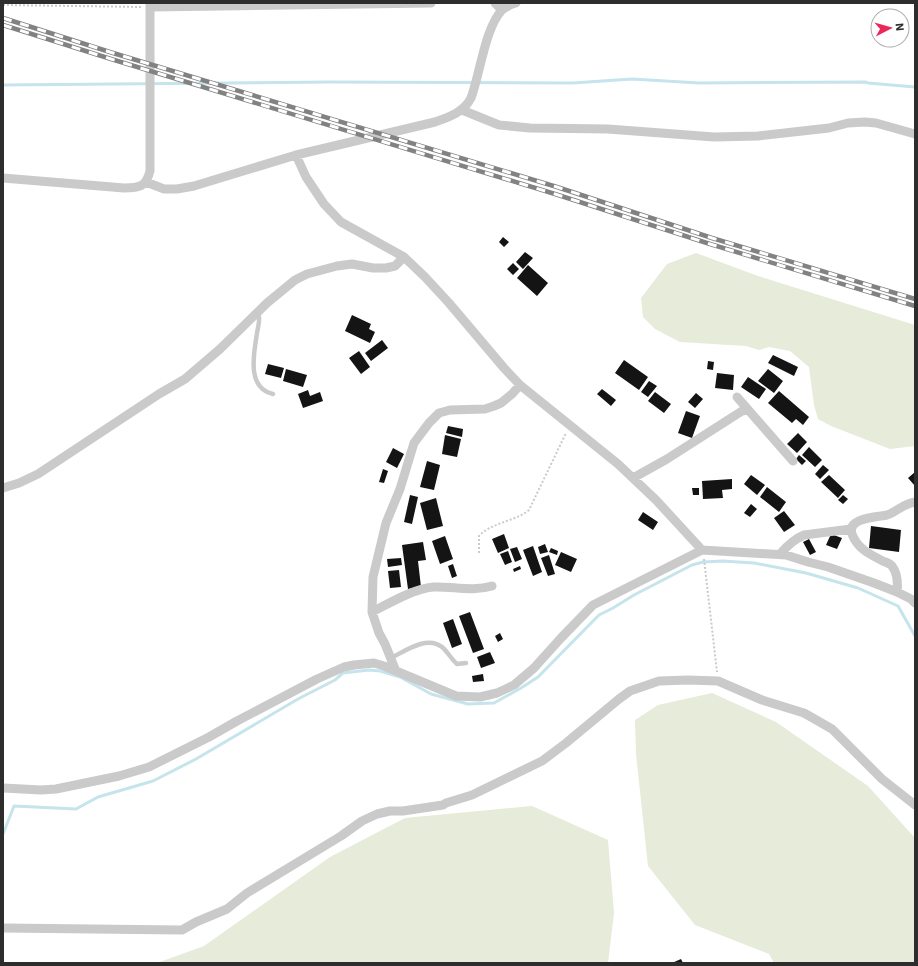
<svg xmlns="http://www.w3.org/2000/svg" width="918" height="966" font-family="'IBM Plex Sans',sans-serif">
	<rect width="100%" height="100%" fill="#fff"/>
	<!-- green -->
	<path fill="#e6ebda" d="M 696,253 L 758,276 L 915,325 L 915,446 L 890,449 L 831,426 L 818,419 L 814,405 L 809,367 L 790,351 L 769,347 L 759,350 L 746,346 L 680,342 L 655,329 L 643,317 L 641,298 L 667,264 Z
		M 712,693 L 776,722 L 868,786 L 915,838 L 915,963 L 774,963 L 769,954 L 695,925 L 648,866 L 636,754 L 635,720 L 658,705 Z
		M 532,806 L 608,840 L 614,913 L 608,963 L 157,963 L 204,946 L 330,857 L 405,818 Z"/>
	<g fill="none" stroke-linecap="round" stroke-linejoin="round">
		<!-- stream -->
		<path stroke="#c5e4ec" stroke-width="3" d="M 3,85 L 331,82 L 573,83 L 632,79 L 699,83 L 866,82 L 868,83 L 915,87
			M 3,834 L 14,806 L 76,809 L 98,797 L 153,781 L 196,759 L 298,699 L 335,680 L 343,673 L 369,670 L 380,671 L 400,677 L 431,694 L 468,704 L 494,703 L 521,688 L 538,677 L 599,615 L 613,608 L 634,595 L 692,565 L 703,562 L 723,561 L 754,563 L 806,573 L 858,588 L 898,606 L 915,636"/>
	</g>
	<!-- building -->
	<path fill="#141414" d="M 503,237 L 509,242 L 504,247 L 499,242 Z
		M 525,252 L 533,258 L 523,269 L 516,262 Z
		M 513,263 L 519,269 L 513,275 L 507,269 Z
		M 528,265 L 548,283 L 537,296 L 517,278 Z
		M 352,315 L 371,324 L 369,329 L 375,332 L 370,343 L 345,331 Z
		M 382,340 L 388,348 L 371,361 L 365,353 Z
		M 359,351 L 370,367 L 361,374 L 349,358 Z
		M 773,355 L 798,367 L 794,376 L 768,363 Z
		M 624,360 L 648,377 L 639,390 L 615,373 Z
		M 708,361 L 714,362 L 713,370 L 707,369 Z
		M 268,364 L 284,368 L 281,378 L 265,374 Z
		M 286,369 L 307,375 L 303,387 L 283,381 Z
		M 768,369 L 783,381 L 774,393 L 758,381 Z
		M 717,373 L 734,375 L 733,390 L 715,388 Z
		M 748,377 L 766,389 L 759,399 L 741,387 Z
		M 649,381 L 657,386 L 648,397 L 641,392 Z
		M 602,389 L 616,400 L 611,406 L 597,394 Z
		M 308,390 L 310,396 L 320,392 L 323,401 L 303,408 L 298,394 Z
		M 779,391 L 809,417 L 803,425 L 796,419 L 792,423 L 768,403 Z
		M 655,392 L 671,404 L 664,413 L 648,401 Z
		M 696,393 L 703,399 L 695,408 L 688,402 Z
		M 686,411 L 700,416 L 692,438 L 678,433 Z
		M 448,426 L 463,429 L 462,437 L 446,433 Z
		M 798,433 L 807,442 L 797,453 L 787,444 Z
		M 445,435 L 461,439 L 457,457 L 442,454 Z
		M 809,447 L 822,460 L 815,467 L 802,455 Z
		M 393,448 L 404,454 L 397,468 L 386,462 Z
		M 799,455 L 806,461 L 802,465 L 796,459 Z
		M 427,461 L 440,465 L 434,490 L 420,487 Z
		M 823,465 L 829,470 L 820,479 L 815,474 Z
		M 383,469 L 388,471 L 384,483 L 379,482 Z
		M 915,472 L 915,486 L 908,478 Z
		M 751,475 L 765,485 L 757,495 L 744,484 Z
		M 829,475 L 845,490 L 838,498 L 821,482 Z
		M 732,479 L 732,489 L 722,490 L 723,498 L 703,499 L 702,481 Z
		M 767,487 L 786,502 L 779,512 L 760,497 Z
		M 692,488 L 699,488 L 699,495 L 693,495 Z
		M 410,495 L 418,497 L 412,524 L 404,522 Z
		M 843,495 L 848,499 L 843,504 L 838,500 Z
		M 436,498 L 443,526 L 427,530 L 420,503 Z
		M 751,504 L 757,509 L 750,517 L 744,513 Z
		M 784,511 L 795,525 L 784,532 L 774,518 Z
		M 643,512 L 658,522 L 653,530 L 638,520 Z
		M 871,526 L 901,530 L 899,552 L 869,548 Z
		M 504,534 L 509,548 L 498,553 L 492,539 Z
		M 831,534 L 842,538 L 837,549 L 826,545 Z
		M 445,536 L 453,559 L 440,564 L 432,541 Z
		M 809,539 L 816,552 L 810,555 L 803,542 Z
		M 423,542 L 426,560 L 418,561 L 421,587 L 408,589 L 402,545 Z
		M 545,544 L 548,552 L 540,554 L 538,547 Z
		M 533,546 L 542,572 L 533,576 L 523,550 Z
		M 517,547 L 522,559 L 515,562 L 510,549 Z
		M 551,548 L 558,551 L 557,555 L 549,552 Z
		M 508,551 L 512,562 L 505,565 L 500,554 Z
		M 561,552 L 577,559 L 571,572 L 555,565 Z
		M 549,555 L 555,574 L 548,576 L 541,558 Z
		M 401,558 L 402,565 L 388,567 L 387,559 Z
		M 453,564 L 457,576 L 452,578 L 448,566 Z
		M 520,566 L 521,569 L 514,572 L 513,569 Z
		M 399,570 L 401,587 L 390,588 L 388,571 Z
		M 470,612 L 484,649 L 473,653 L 459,616 Z
		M 453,619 L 462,644 L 452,648 L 443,623 Z
		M 500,633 L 503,639 L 498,642 L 495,636 Z
		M 490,652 L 495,663 L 481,668 L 477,657 Z
		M 483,674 L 484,681 L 473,682 L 472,676 Z
		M 681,959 L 683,963 L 672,963 Z"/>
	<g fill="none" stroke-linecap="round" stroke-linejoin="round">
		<!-- path -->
		<path stroke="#cacaca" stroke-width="2" stroke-dasharray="2 2" stroke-linecap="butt" d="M 3,5 L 141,7
			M 479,553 L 479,536 C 492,522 514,522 529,510 L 566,433
			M 704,559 L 717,672"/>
		<!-- lane -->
		<path stroke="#cacaca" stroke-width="4.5" d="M 258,312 C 261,319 258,326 257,333 C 254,353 246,388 273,394
			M 391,658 C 405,651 427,635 442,647 C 448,652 451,659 457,664 L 466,663"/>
		<!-- street -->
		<path stroke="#cacaca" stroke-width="9" d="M 495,3 L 502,10
			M 151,7 L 431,3
			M 462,110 L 499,125 L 530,128 L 608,129 L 714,137 L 758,136 L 829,128 L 848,123 L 865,122 L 876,123 L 915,134
			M 296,155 L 306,177 L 324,204 L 341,222 L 404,257 L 425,277 L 449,303 L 504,368 L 520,385 L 618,464 L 656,500 L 702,550
			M 3,178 L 124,188 C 139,188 146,187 150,171 L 150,3
			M 146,182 L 164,189 L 177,189 L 194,186 L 296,155 L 435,122 C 449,117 464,112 471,98 C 480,74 485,28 502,10 C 506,7 512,4 516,3
			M 737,397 L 793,461
			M 633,478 L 667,459 L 742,411 L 747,410
			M 3,488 L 19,483 L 38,474 L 159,394 L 185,379 L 220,349 L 267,303 L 295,280 L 307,274 L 337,266 L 352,264 L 373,268 L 386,268 L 395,266 L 404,257
			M 780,554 C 787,546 794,539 804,535 L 851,529
			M 897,592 C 898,583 898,574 892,566 C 890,563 884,562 881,560 C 869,554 857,548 852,534 C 846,518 877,517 887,515 C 897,512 902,504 915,502
			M 372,612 C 390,603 413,589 433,587 C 452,586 472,592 492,586
			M 395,669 L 385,644 L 379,633 L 372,612 L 373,577 L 386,523 L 400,489 L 414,443 L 429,423 L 439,413 L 450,410 L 485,409 L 494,406 L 501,403 L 512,394 L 520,385
			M 3,788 L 41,790 L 56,789 L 119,776 L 149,767 L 209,737 L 237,721 L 317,679 L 344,667 L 354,665 L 374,663 L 384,666 L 456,696 L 480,697 L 497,693 L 514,685 L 534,668 L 561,638 L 593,605 L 702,550 L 786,555 L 808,562 L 828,567 L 874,583 L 897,592 L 911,599 L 915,603
			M 3,928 L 182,930 L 196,922 L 227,909 L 247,893 L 341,836 L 362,821 L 377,814 L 390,811 L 403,811 L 443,805 L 446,803 L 472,795 L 542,761 L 566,743 L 619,699 L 630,691 L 659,681 L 688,680 L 718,681 L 762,700 L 804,713 L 832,729 L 882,779 L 915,805"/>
		<!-- rail casing -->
		<g stroke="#828282" stroke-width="4.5">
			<path id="rail" d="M 3,18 L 113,53 L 557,187 L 712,238 L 915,299
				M 3,25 L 111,59 L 555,194 L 710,244 L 915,306"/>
		</g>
		<!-- rail -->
		<use href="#rail" stroke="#fff" stroke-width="3" stroke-dasharray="9" stroke-linecap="butt"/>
	</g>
	<!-- border -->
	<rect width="918" height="966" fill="none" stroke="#2d2d2d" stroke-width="8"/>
	<!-- north arrow -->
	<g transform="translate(890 28) rotate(84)"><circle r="19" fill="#ffffff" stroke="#ababab"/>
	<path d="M0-3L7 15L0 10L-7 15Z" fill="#ec275a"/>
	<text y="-6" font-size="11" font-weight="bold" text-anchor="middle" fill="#2d2d2d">N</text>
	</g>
</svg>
